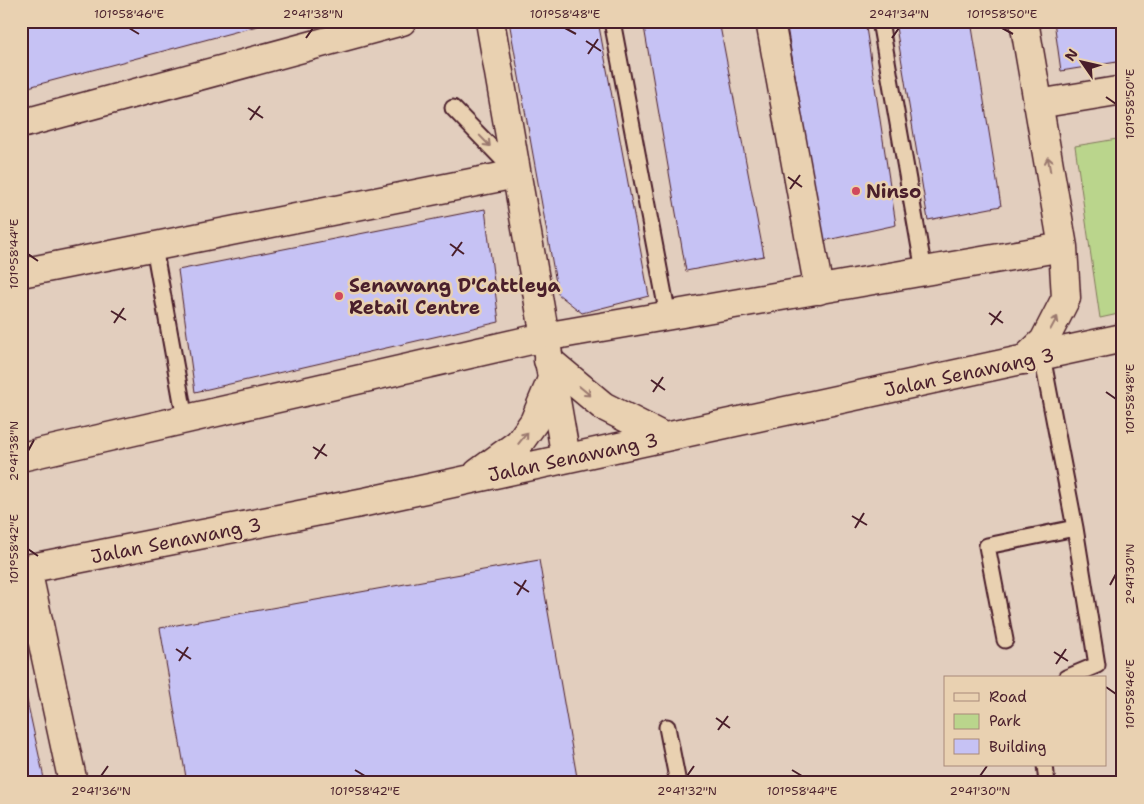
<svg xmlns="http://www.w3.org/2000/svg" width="1144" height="804" font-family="'Shantell Sans',sans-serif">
	<rect width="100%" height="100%" fill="#e2cebe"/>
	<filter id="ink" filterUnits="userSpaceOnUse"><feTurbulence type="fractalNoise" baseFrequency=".02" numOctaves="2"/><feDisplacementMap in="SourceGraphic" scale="10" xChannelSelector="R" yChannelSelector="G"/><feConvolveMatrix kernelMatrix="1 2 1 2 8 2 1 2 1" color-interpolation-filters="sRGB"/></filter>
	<g filter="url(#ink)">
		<!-- green -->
		<path fill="#bad58c" stroke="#827a5c" d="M 1123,138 L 1123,313 L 1100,318 L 1075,146 Z"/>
		<!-- building -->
		<path fill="#c6c2f4" stroke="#4a1f2b" d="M 21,21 L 276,21 L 21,89 Z
			M 509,21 L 598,21 L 649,296 L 582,313 L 558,294 Z
			M 643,21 L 719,21 L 764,256 L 686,271 Z
			M 786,21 L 865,21 L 896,225 L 823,241 Z
			M 895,21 L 971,21 L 1001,206 L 928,220 Z
			M 1054,21 L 1123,21 L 1123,61 L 1061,71 Z
			M 485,209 L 499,322 L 195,392 L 178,270 Z
			M 539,560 L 578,783 L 187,783 L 160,628 Z
			M 21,673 L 45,783 L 21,783 Z"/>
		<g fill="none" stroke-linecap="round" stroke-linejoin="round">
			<!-- lane casing -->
			<g stroke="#4a1f2b" stroke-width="19">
				<path id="lane" d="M 612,21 L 668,316
					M 880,21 L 924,271
					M 453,108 L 513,170
					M 154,247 L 185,419
					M 1042,356 L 1075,528 L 1097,665 L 1066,678
					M 1005,640 L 987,546 L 1075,528
					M 667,727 L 678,783
					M 1045,765 L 1047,783"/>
			</g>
			<!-- street casing -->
			<g stroke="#4a1f2b" stroke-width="31">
				<path id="street" d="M 490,21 L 566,458
					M 770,21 L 819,290
					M 1038,104 L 1123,90
					M 21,124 L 402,21
					M 21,273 L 516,174
					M 1024,360 L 1044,341 L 1066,298 L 1063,247 L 1024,21
					M 21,457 L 544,337 L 1063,247
					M 27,569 L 73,783"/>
			</g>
			<!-- secondary casing -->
			<g stroke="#4a1f2b" stroke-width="31">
				<path id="secondary" d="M 548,360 L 603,406 L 664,437
					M 478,473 L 519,443 L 534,422 L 552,379
					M 21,570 L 365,502 L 1123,338"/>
			</g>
			<!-- lane -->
			<use href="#lane" stroke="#e9d1b1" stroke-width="15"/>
			<!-- street -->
			<use href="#street" stroke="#e9d1b1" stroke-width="28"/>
			<!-- secondary -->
			<use href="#secondary" stroke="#e9d1b1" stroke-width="28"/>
		</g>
		<!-- one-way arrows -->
		<defs><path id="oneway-shaft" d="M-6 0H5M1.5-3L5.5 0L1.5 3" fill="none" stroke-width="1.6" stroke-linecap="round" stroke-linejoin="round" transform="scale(1.25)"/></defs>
		<g stroke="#9a786e">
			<use href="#oneway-shaft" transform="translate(485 141) rotate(46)"/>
			<use href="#oneway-shaft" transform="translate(1049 164) rotate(-100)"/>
			<use href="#oneway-shaft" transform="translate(1054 323) rotate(-62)"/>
			<use href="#oneway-shaft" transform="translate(585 391) rotate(40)"/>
			<use href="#oneway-shaft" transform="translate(523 438) rotate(-51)"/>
		</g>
	</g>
	<!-- ticks -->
	<path fill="none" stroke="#4a1f2b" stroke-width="2" d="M 129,28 L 139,34M 565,28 L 576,34M 1002,28 L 1013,34M 306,38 L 313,28M 892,38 L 899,28M 586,41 L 601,51M 588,54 L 598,39M 1106,97 L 1116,104M 248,108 L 263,118M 250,120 L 260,106M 788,177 L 802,187M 790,189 L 800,175M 450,244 L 464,254M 28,254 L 38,261M 452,256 L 462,242M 111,311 L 126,320M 989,313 L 1003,323M 114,323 L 124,308M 991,325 L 1001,311M 651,380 L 665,390M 653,392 L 663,377M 1106,392 L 1116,399M 313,447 L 327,456M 28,451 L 34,440M 315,459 L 325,444M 852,516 L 867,525M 855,528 L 864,513M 28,549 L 38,556M 514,582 L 529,592M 1110,585 L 1116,574M 517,595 L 526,580M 176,649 L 191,659M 1054,652 L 1068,661M 179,661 L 188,647M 1056,664 L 1066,649M 1106,687 L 1116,694M 716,718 L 730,728M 718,730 L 728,716M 355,770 L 365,776M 792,770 L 802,776M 101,776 L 108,766M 687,776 L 694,766M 980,776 L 987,766"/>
	<!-- markers -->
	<g fill="#d1495b" stroke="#e9d1b1" stroke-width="2">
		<circle cx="856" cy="191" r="5"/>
		<circle cx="339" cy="296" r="5"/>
	</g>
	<g text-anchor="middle" stroke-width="5" stroke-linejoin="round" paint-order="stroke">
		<!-- poi labels -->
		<g font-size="19" font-weight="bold" fill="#4a1f2b" stroke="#e9d1b1" text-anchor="start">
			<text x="866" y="198">Ninso</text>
			<text x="349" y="292">Senawang D'Cattleya<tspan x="349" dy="22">Retail Centre</tspan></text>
		</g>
		<!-- street labels -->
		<g font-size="19" fill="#4a1f2b" stroke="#e9d1b1">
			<text transform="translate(969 372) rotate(-12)" y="7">Jalan Senawang 3</text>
			<text transform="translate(573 457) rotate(-12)" y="7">Jalan Senawang 3</text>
			<text transform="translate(176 540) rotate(-11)" y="7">Jalan Senawang 3</text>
		</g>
	</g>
	<!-- margin -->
	<rect width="1144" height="804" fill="none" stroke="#e9d1b1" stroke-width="55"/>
	<!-- legend -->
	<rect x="944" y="676" width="162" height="90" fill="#e9d1b1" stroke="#a98a7b"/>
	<rect x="954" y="693" width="25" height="8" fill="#e9d1b1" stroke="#a98a7b"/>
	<text x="989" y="702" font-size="15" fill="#4a1f2b">Road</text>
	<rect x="954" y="714" width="25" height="15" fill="#bad58c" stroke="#a98a7b"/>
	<text x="989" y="726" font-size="15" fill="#4a1f2b">Park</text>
	<rect x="954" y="739" width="25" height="15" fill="#c6c2f4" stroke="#a98a7b"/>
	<text x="989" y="752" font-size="15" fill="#4a1f2b">Building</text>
	<!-- north arrow -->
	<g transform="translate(1082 62) rotate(304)" stroke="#e9d1b1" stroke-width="4" paint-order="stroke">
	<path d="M0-4L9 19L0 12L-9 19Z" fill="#4a1f2b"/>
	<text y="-8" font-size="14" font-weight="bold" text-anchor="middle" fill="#4a1f2b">N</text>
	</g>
	<rect x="28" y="28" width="1088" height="748" fill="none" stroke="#4a1f2b" stroke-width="2"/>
	<g font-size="12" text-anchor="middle" fill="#4a1f2b">
		<text x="129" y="18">101°58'46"E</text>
		<text x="313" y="18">2°41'38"N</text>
		<text x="565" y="18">101°58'48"E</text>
		<text x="899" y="18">2°41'34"N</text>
		<text x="1002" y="18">101°58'50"E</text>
		<text transform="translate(1130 104) rotate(-90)" y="4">101°58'50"E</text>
		<text transform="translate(14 254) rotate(-90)" y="4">101°58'44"E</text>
		<text transform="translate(1130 399) rotate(-90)" y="4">101°58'48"E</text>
		<text transform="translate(14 451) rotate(-90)" y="4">2°41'38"N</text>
		<text transform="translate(14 549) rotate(-90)" y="4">101°58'42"E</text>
		<text transform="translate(1130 574) rotate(-90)" y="4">2°41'30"N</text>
		<text transform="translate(1130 694) rotate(-90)" y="4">101°58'46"E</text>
		<text x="101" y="795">2°41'36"N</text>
		<text x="365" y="795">101°58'42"E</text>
		<text x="687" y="795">2°41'32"N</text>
		<text x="802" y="795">101°58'44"E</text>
		<text x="980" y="795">2°41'30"N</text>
	</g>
</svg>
